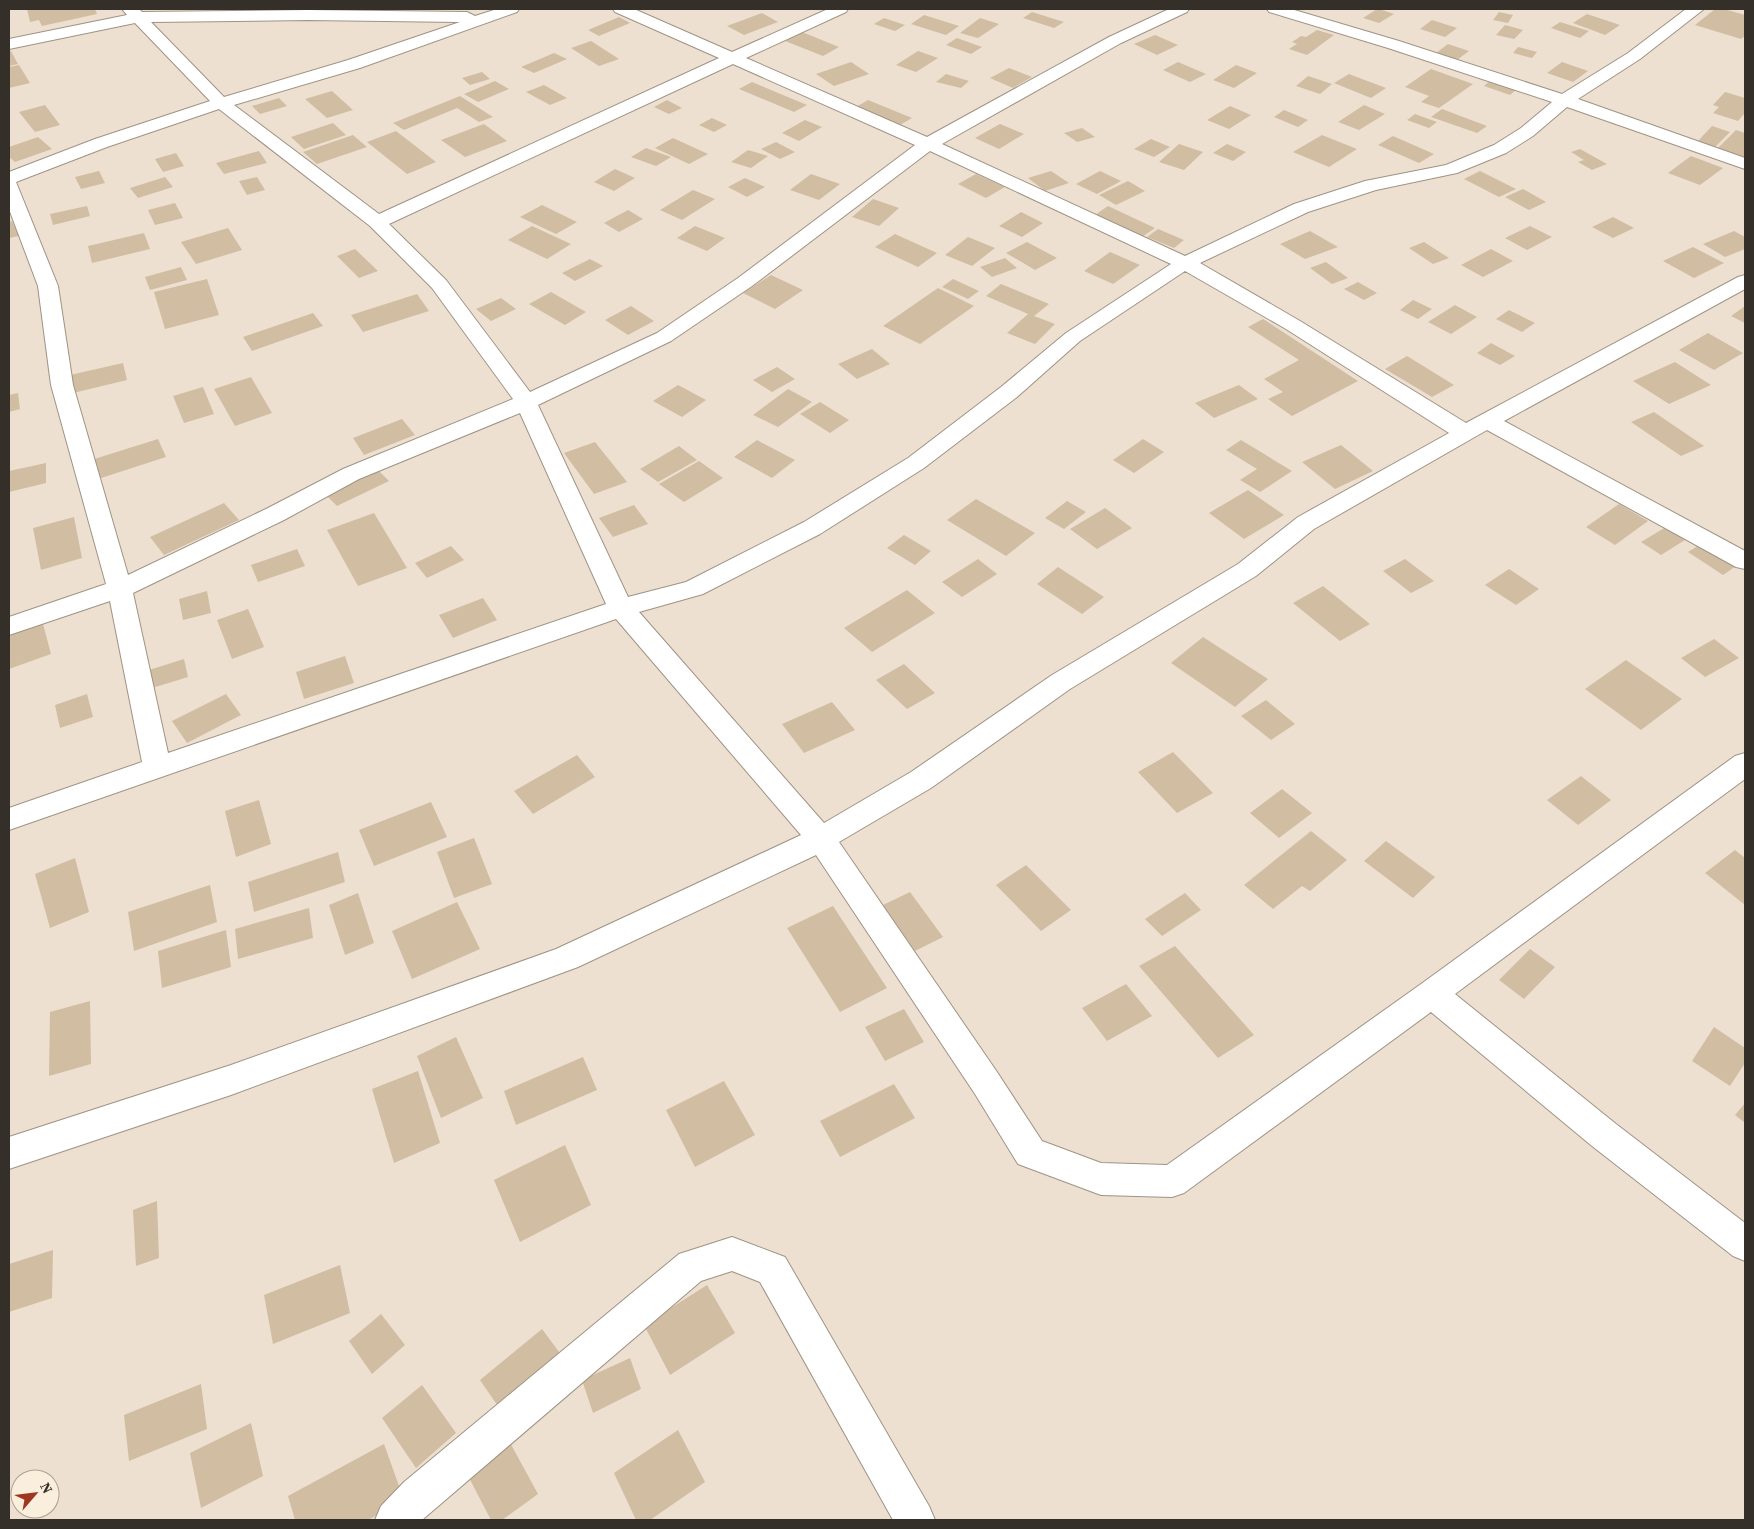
<svg xmlns="http://www.w3.org/2000/svg" width="1754" height="1529" font-family="'Source Serif 4',serif">
	<rect width="100%" height="100%" fill="#ede0d0"/>
	<!-- building -->
	<path fill="#d1bda2" d="M 27,9 L 95,9 L 97,14 L 42,26 L 39,20 L 30,22 Z
		M 1377,9 L 1379,9 L 1394,14 L 1379,23 L 1363,18 Z
		M 1715,9 L 1724,9 L 1745,15 L 1745,36 L 1741,39 L 1695,25 Z
		M 1032,12 L 1064,22 L 1054,28 L 1023,18 Z
		M 1499,12 L 1513,15 L 1508,23 L 1493,20 Z
		M 762,13 L 778,22 L 744,35 L 727,26 Z
		M 1587,14 L 1620,25 L 1605,35 L 1573,23 Z
		M 924,15 L 959,26 L 946,35 L 911,24 Z
		M 619,17 L 630,23 L 599,36 L 588,30 Z
		M 884,18 L 905,25 L 895,31 L 874,24 Z
		M 980,18 L 999,24 L 978,38 L 960,33 Z
		M 1432,20 L 1457,28 L 1445,37 L 1420,29 Z
		M 1560,22 L 1589,31 L 1580,38 L 1551,28 Z
		M 1505,25 L 1523,30 L 1514,39 L 1496,35 Z
		M 1317,30 L 1334,35 L 1307,55 L 1289,49 L 1297,44 L 1292,42 L 1301,36 L 1306,37 Z
		M 802,32 L 839,47 L 823,56 L 785,41 Z
		M 1155,35 L 1178,45 L 1157,55 L 1134,44 Z
		M 957,38 L 982,47 L 971,54 L 946,45 Z
		M 591,41 L 619,59 L 599,66 L 571,48 Z
		M 1448,44 L 1469,51 L 1457,60 L 1436,53 Z
		M 1518,47 L 1537,52 L 1532,58 L 1513,53 Z
		M 9,51 L 11,51 L 18,64 L 9,66 Z
		M 918,51 L 938,58 L 916,72 L 896,65 Z
		M 554,53 L 567,59 L 534,73 L 521,67 Z
		M 851,62 L 869,74 L 834,86 L 816,74 Z
		M 1178,62 L 1206,74 L 1190,82 L 1163,70 Z
		M 1562,62 L 1588,71 L 1573,82 L 1547,73 Z
		M 19,65 L 30,83 L 9,88 L 9,67 Z
		M 1236,65 L 1257,73 L 1234,88 L 1213,80 Z
		M 1009,68 L 1032,77 L 1013,88 L 990,78 Z
		M 1431,69 L 1473,84 L 1439,108 L 1421,102 L 1429,96 L 1405,87 Z
		M 482,72 L 490,79 L 470,85 L 462,78 Z
		M 946,74 L 969,81 L 961,88 L 936,82 Z
		M 1349,74 L 1386,88 L 1371,98 L 1334,83 Z
		M 1308,76 L 1332,84 L 1320,94 L 1296,86 Z
		M 1492,79 L 1518,88 L 1510,95 L 1484,86 Z
		M 495,81 L 509,89 L 478,102 L 464,94 Z
		M 752,82 L 807,105 L 794,112 L 739,89 Z
		M 544,85 L 567,98 L 550,105 L 526,92 Z
		M 332,91 L 353,110 L 327,118 L 305,99 Z
		M 1725,92 L 1745,98 L 1745,113 L 1738,121 L 1713,113 L 1719,107 L 1713,105 Z
		M 460,96 L 493,117 L 479,122 L 457,108 L 404,130 L 393,123 Z
		M 279,98 L 287,106 L 260,114 L 252,106 Z
		M 667,100 L 682,108 L 669,114 L 654,107 Z
		M 868,100 L 912,118 L 900,125 L 856,107 Z
		M 45,105 L 60,125 L 35,132 L 19,112 Z
		M 1364,105 L 1385,114 L 1359,130 L 1338,122 Z
		M 1230,106 L 1251,115 L 1229,129 L 1207,120 Z
		M 1442,109 L 1487,126 L 1477,133 L 1431,117 Z
		M 1284,110 L 1308,120 L 1298,127 L 1274,117 Z
		M 1415,114 L 1437,122 L 1429,128 L 1407,120 Z
		M 712,118 L 727,125 L 714,132 L 699,125 Z
		M 805,120 L 822,127 L 799,141 L 782,133 Z
		M 333,123 L 346,135 L 304,149 L 291,137 Z
		M 484,124 L 507,141 L 465,157 L 441,140 Z
		M 1000,124 L 1024,134 L 999,149 L 975,138 Z
		M 1712,126 L 1730,132 L 1715,147 L 1697,142 Z
		M 1082,128 L 1095,137 L 1077,142 L 1064,133 Z
		M 1736,130 L 1745,133 L 1745,156 L 1743,158 L 1717,149 Z
		M 396,131 L 436,162 L 407,174 L 367,142 Z
		M 353,135 L 367,147 L 317,164 L 303,152 Z
		M 1322,135 L 1357,149 L 1329,167 L 1293,152 Z
		M 1393,136 L 1434,154 L 1419,163 L 1378,145 Z
		M 38,137 L 52,149 L 15,162 L 9,157 L 9,147 Z
		M 673,138 L 708,154 L 689,164 L 655,148 Z
		M 1151,139 L 1170,147 L 1154,157 L 1134,149 Z
		M 776,142 L 795,152 L 780,159 L 761,149 Z
		M 1179,144 L 1203,152 L 1184,170 L 1159,162 Z
		M 1227,144 L 1246,152 L 1233,161 L 1213,153 Z
		M 646,148 L 671,157 L 656,166 L 631,157 Z
		M 1580,149 L 1607,164 L 1592,170 L 1578,162 L 1584,160 L 1571,152 Z
		M 748,150 L 768,156 L 751,168 L 731,162 Z
		M 259,151 L 267,163 L 224,174 L 216,163 Z
		M 176,153 L 184,166 L 163,172 L 155,159 Z
		M 1691,156 L 1723,168 L 1700,185 L 1668,173 Z
		M 615,169 L 635,178 L 614,191 L 594,182 Z
		M 99,171 L 105,183 L 81,189 L 75,177 Z
		M 1051,171 L 1069,183 L 1045,191 L 1028,178 Z
		M 1100,171 L 1121,181 L 1097,194 L 1076,184 Z
		M 1480,171 L 1516,189 L 1499,197 L 1464,179 Z
		M 811,174 L 840,184 L 819,200 L 790,190 Z
		M 976,174 L 1005,187 L 986,198 L 958,184 Z
		M 165,177 L 173,187 L 138,198 L 130,188 Z
		M 257,177 L 265,190 L 247,195 L 239,181 Z
		M 745,178 L 765,187 L 747,197 L 728,187 Z
		M 1128,181 L 1145,191 L 1116,205 L 1099,195 Z
		M 1523,189 L 1546,202 L 1529,210 L 1505,197 Z
		M 693,190 L 715,199 L 682,220 L 660,210 Z
		M 873,199 L 899,208 L 879,226 L 852,217 Z
		M 175,203 L 183,218 L 155,225 L 148,210 Z
		M 542,205 L 577,222 L 556,234 L 520,217 Z
		M 87,206 L 90,216 L 53,225 L 50,214 Z
		M 1108,206 L 1155,228 L 1142,237 L 1095,215 Z
		M 628,210 L 643,219 L 619,232 L 604,223 Z
		M 1021,212 L 1043,223 L 1022,237 L 999,226 Z
		M 1613,217 L 1634,228 L 1613,238 L 1592,227 Z
		M 12,221 L 19,236 L 9,238 L 9,222 Z
		M 532,226 L 571,244 L 547,259 L 508,240 Z
		M 695,226 L 725,238 L 707,251 L 677,238 Z
		M 1530,226 L 1552,237 L 1527,250 L 1505,238 Z
		M 228,228 L 242,250 L 196,264 L 181,242 Z
		M 1158,229 L 1184,240 L 1174,248 L 1147,237 Z
		M 1310,231 L 1338,247 L 1305,259 L 1280,244 Z
		M 1734,231 L 1745,237 L 1745,249 L 1725,257 L 1703,244 Z
		M 144,233 L 150,249 L 92,263 L 88,246 Z
		M 895,234 L 937,253 L 918,267 L 875,247 Z
		M 968,237 L 995,248 L 972,266 L 945,255 Z
		M 1027,242 L 1057,258 L 1035,270 L 1006,253 Z
		M 1424,242 L 1449,258 L 1433,264 L 1409,248 Z
		M 1693,247 L 1724,263 L 1694,278 L 1663,261 Z
		M 355,249 L 378,271 L 359,278 L 337,256 Z
		M 1491,249 L 1513,261 L 1483,277 L 1461,265 Z
		M 1110,252 L 1140,265 L 1113,284 L 1084,271 Z
		M 1005,258 L 1017,268 L 992,277 L 980,267 Z
		M 590,259 L 603,266 L 575,281 L 562,273 Z
		M 1326,262 L 1348,278 L 1332,284 L 1310,268 Z
		M 181,267 L 187,280 L 150,290 L 145,277 Z
		M 771,275 L 803,290 L 775,309 L 743,293 Z
		M 207,279 L 219,315 L 165,329 L 154,292 Z
		M 953,279 L 979,291 L 968,299 L 942,287 Z
		M 1358,282 L 1377,293 L 1364,300 L 1344,289 Z
		M 1001,284 L 1049,304 L 1034,316 L 1055,324 L 1035,344 L 1007,333 L 1028,314 L 986,296 Z
		M 938,288 L 974,306 L 920,344 L 883,326 Z
		M 551,292 L 586,312 L 565,325 L 529,304 Z
		M 417,294 L 429,311 L 363,332 L 351,315 Z
		M 501,298 L 516,309 L 491,321 L 476,309 Z
		M 1413,300 L 1432,309 L 1418,319 L 1400,310 Z
		M 1455,305 L 1477,317 L 1451,334 L 1428,322 Z
		M 631,306 L 654,321 L 628,335 L 605,320 Z
		M 1745,306 L 1745,323 L 1731,316 Z
		M 1509,310 L 1535,323 L 1522,332 L 1496,319 Z
		M 313,313 L 323,326 L 252,351 L 243,337 Z
		M 1263,319 L 1358,381 L 1292,416 L 1268,399 L 1283,392 L 1264,379 L 1299,360 L 1248,327 Z
		M 1708,333 L 1743,353 L 1714,370 L 1679,350 Z
		M 1491,343 L 1515,356 L 1500,365 L 1477,353 Z
		M 872,349 L 890,364 L 857,379 L 838,364 Z
		M 1407,356 L 1454,385 L 1432,397 L 1385,369 Z
		M 1675,362 L 1711,385 L 1669,404 L 1633,381 Z
		M 123,363 L 127,380 L 73,393 L 70,375 Z
		M 777,367 L 795,379 L 772,392 L 753,380 Z
		M 251,377 L 272,413 L 235,426 L 214,389 Z
		M 678,385 L 706,400 L 682,417 L 653,401 Z
		M 1239,385 L 1258,399 L 1214,418 L 1195,403 Z
		M 203,387 L 214,414 L 184,423 L 173,396 Z
		M 788,389 L 812,402 L 778,427 L 753,415 Z
		M 18,393 L 20,409 L 9,412 L 9,395 Z
		M 820,402 L 849,420 L 830,433 L 800,414 Z
		M 1654,412 L 1704,446 L 1681,456 L 1631,422 Z
		M 402,419 L 415,435 L 364,455 L 353,438 Z
		M 158,439 L 166,457 L 95,480 L 88,461 Z
		M 1143,439 L 1164,452 L 1134,473 L 1113,460 Z
		M 757,440 L 795,460 L 772,478 L 734,457 Z
		M 1241,440 L 1292,471 L 1260,492 L 1240,480 L 1257,469 L 1226,450 Z
		M 595,442 L 627,482 L 594,494 L 564,453 Z
		M 1341,445 L 1373,471 L 1335,489 L 1302,462 Z
		M 679,446 L 697,460 L 658,482 L 640,469 Z
		M 699,461 L 723,478 L 684,502 L 659,484 Z
		M 46,463 L 46,483 L 9,492 L 9,471 Z
		M 378,470 L 389,481 L 337,506 L 326,495 Z
		M 1248,490 L 1284,515 L 1244,539 L 1209,513 Z
		M 976,499 L 1035,533 L 1006,556 L 947,520 Z
		M 1067,501 L 1086,512 L 1064,529 L 1045,518 Z
		M 224,503 L 239,520 L 164,555 L 150,537 Z
		M 1619,504 L 1648,521 L 1615,545 L 1586,527 Z
		M 634,505 L 648,524 L 613,537 L 599,518 Z
		M 1105,508 L 1132,528 L 1097,549 L 1070,529 Z
		M 374,513 L 407,568 L 358,586 L 327,530 Z
		M 74,517 L 82,558 L 41,570 L 33,528 Z
		M 1666,527 L 1685,540 L 1661,555 L 1641,542 Z
		M 904,535 L 931,551 L 915,565 L 887,548 Z
		M 1704,542 L 1739,564 L 1723,575 L 1688,552 Z
		M 451,546 L 464,560 L 427,578 L 415,563 Z
		M 297,549 L 305,566 L 258,582 L 251,565 Z
		M 978,559 L 997,574 L 962,597 L 942,582 Z
		M 1405,559 L 1434,581 L 1411,593 L 1383,571 Z
		M 1058,567 L 1104,597 L 1082,614 L 1037,584 Z
		M 1509,569 L 1539,589 L 1516,605 L 1485,585 Z
		M 1323,586 L 1370,624 L 1340,641 L 1293,603 Z
		M 907,590 L 935,613 L 872,652 L 844,628 Z
		M 207,591 L 211,613 L 183,620 L 179,599 Z
		M 483,598 L 497,620 L 453,638 L 439,615 Z
		M 248,609 L 264,647 L 232,659 L 217,620 Z
		M 43,624 L 51,654 L 9,669 L 9,635 Z
		M 1203,637 L 1268,679 L 1235,707 L 1171,663 Z
		M 1714,639 L 1739,658 L 1705,677 L 1681,658 Z
		M 345,656 L 354,683 L 304,699 L 296,672 Z
		M 184,659 L 188,677 L 152,688 L 149,670 Z
		M 1626,660 L 1682,699 L 1641,730 L 1585,689 Z
		M 904,664 L 935,693 L 907,709 L 876,680 Z
		M 87,694 L 93,717 L 60,728 L 55,705 Z
		M 226,694 L 241,715 L 187,743 L 172,721 Z
		M 1266,700 L 1295,724 L 1271,740 L 1241,716 Z
		M 832,702 L 855,730 L 804,753 L 782,724 Z
		M 1173,752 L 1213,793 L 1177,813 L 1138,772 Z
		M 577,755 L 595,777 L 533,814 L 514,791 Z
		M 1581,776 L 1611,800 L 1578,825 L 1547,800 Z
		M 1282,789 L 1312,813 L 1279,838 L 1250,813 Z
		M 259,800 L 271,844 L 236,857 L 225,811 Z
		M 431,802 L 447,837 L 374,866 L 359,830 Z
		M 1311,831 L 1347,860 L 1310,891 L 1302,886 L 1273,909 L 1244,885 Z
		M 474,838 L 492,884 L 454,898 L 437,852 Z
		M 1386,841 L 1435,877 L 1413,898 L 1364,861 Z
		M 1735,850 L 1745,858 L 1745,905 L 1705,873 Z
		M 338,852 L 345,882 L 254,912 L 248,882 Z
		M 75,858 L 89,912 L 50,928 L 35,874 Z
		M 1026,865 L 1071,910 L 1041,931 L 996,885 Z
		M 210,885 L 217,922 L 134,951 L 128,912 Z
		M 910,892 L 943,937 L 915,951 L 883,905 Z
		M 358,893 L 374,943 L 345,955 L 329,905 Z
		M 1185,893 L 1201,910 L 1162,936 L 1145,919 Z
		M 457,902 L 480,949 L 412,979 L 392,931 Z
		M 833,906 L 887,988 L 840,1012 L 787,928 Z
		M 309,908 L 313,938 L 238,959 L 235,929 Z
		M 226,930 L 231,967 L 162,988 L 158,951 Z
		M 1175,946 L 1254,1035 L 1218,1058 L 1139,966 Z
		M 1530,949 L 1555,967 L 1524,999 L 1499,980 Z
		M 1126,984 L 1152,1016 L 1107,1041 L 1082,1008 Z
		M 90,1001 L 91,1064 L 49,1076 L 50,1012 Z
		M 904,1009 L 924,1042 L 885,1061 L 865,1027 Z
		M 1714,1027 L 1745,1048 L 1745,1063 L 1730,1086 L 1692,1061 Z
		M 456,1037 L 483,1098 L 441,1118 L 417,1056 Z
		M 583,1057 L 597,1090 L 516,1125 L 504,1091 Z
		M 418,1071 L 440,1143 L 394,1163 L 372,1089 Z
		M 724,1081 L 755,1135 L 695,1167 L 666,1110 Z
		M 894,1084 L 915,1118 L 840,1157 L 820,1121 Z
		M 1745,1103 L 1745,1123 L 1735,1115 Z
		M 565,1145 L 591,1205 L 520,1242 L 494,1180 Z
		M 157,1201 L 159,1258 L 136,1266 L 133,1210 Z
		M 53,1250 L 52,1298 L 9,1312 L 9,1264 Z
		M 340,1265 L 350,1313 L 273,1344 L 264,1295 Z
		M 707,1285 L 735,1333 L 670,1375 L 644,1325 Z
		M 381,1314 L 405,1345 L 372,1374 L 349,1341 Z
		M 542,1329 L 568,1364 L 506,1418 L 480,1380 Z
		M 630,1358 L 641,1389 L 593,1413 L 582,1380 Z
		M 201,1384 L 207,1429 L 129,1461 L 124,1415 Z
		M 422,1385 L 456,1433 L 416,1468 L 382,1418 Z
		M 251,1423 L 263,1476 L 201,1508 L 190,1453 Z
		M 678,1430 L 705,1482 L 650,1520 L 636,1520 L 614,1473 Z
		M 508,1439 L 538,1494 L 502,1520 L 491,1520 L 465,1470 Z
		M 384,1444 L 404,1500 L 368,1520 L 295,1520 L 288,1496 Z"/>
	<g fill="none" stroke-linecap="round" stroke-linejoin="round">
		<!-- minor casing -->
		<g stroke="#9f9384" stroke-width="2">
			<path id="minor" d="M 122,9 L 139,9 L 142,12 L 308,10 L 467,12 L 475,16 L 497,9 L 519,9 L 517,12 L 360,68 L 234,105 L 379,214 L 719,58 L 615,12 L 613,9 L 634,9 L 732,52 L 828,9 L 848,9 L 846,12 L 746,58 L 927,137 L 1109,37 L 1169,9 L 1189,9 L 1187,12 L 1121,43 L 942,144 L 1185,256 L 1294,204 L 1365,181 L 1446,165 L 1494,145 L 1521,128 L 1552,102 L 1388,48 L 1269,12 L 1267,9 L 1291,9 L 1399,41 L 1562,94 L 1628,53 L 1686,9 L 1704,9 L 1640,59 L 1578,99 L 1745,158 L 1745,169 L 1567,107 L 1533,136 L 1506,153 L 1457,173 L 1376,190 L 1308,212 L 1200,263 L 1300,321 L 1466,423 L 1738,277 L 1745,275 L 1745,289 L 1504,421 L 1745,551 L 1745,569 L 1736,567 L 1487,430 L 1314,529 L 1256,576 L 1070,689 L 931,788 L 839,842 L 997,1072 L 1042,1141 L 1101,1163 L 1167,1165 L 1421,984 L 1735,756 L 1745,753 L 1745,779 L 1455,994 L 1616,1124 L 1745,1223 L 1745,1261 L 1733,1256 L 1592,1146 L 1431,1012 L 1184,1193 L 1172,1197 L 1101,1195 L 1018,1164 L 975,1094 L 816,855 L 578,967 L 231,1095 L 9,1169 L 9,1137 L 231,1065 L 556,949 L 801,835 L 616,619 L 9,830 L 9,808 L 142,762 L 110,601 L 9,635 L 9,617 L 106,584 L 51,385 L 38,286 L 9,209 L 9,172 L 95,139 L 210,101 L 135,23 L 9,49 L 9,39 L 127,15 ZM 308,20 L 460,22 L 348,60 L 224,97 L 151,22 ZM 733,64 L 915,145 L 738,278 L 657,333 L 530,392 L 446,280 L 389,224 ZM 219,109 L 370,226 L 432,288 L 513,399 L 343,469 L 268,508 L 128,575 L 73,385 L 58,286 L 16,182 L 107,147 ZM 930,151 L 1171,264 L 1066,333 L 1001,387 L 908,458 L 804,522 L 686,582 L 628,597 L 538,405 L 671,341 L 752,286 ZM 1185,271 L 1286,329 L 1449,433 L 1298,517 L 1238,564 L 1052,675 L 911,772 L 824,823 L 639,612 L 703,594 L 820,534 L 924,468 L 1017,397 L 1080,341 ZM 520,413 L 606,604 L 168,753 L 133,593 L 284,520 L 359,479 Z
				M 732,1237 L 785,1257 L 929,1506 L 935,1520 L 893,1520 L 760,1282 L 732,1271 L 701,1281 L 422,1520 L 375,1520 L 381,1506 L 404,1482 L 679,1254 Z"/>
		</g>
		<!-- minor -->
		<use href="#minor" fill="#fff" fill-rule="evenodd"/>
	</g>
	<!-- border -->
	<rect width="1754" height="1529" fill="none" stroke="#343029" stroke-width="20"/>
	<!-- north arrow -->
	<g transform="translate(35 1494) rotate(62)"><circle r="24" fill="#faeedd" stroke="#aba295"/>
	<path d="M0-4L9 19L0 12L-9 19Z" fill="#9f361f"/>
	<text y="-8" font-size="14" font-weight="bold" text-anchor="middle" fill="#343029">N</text>
	</g>
</svg>
